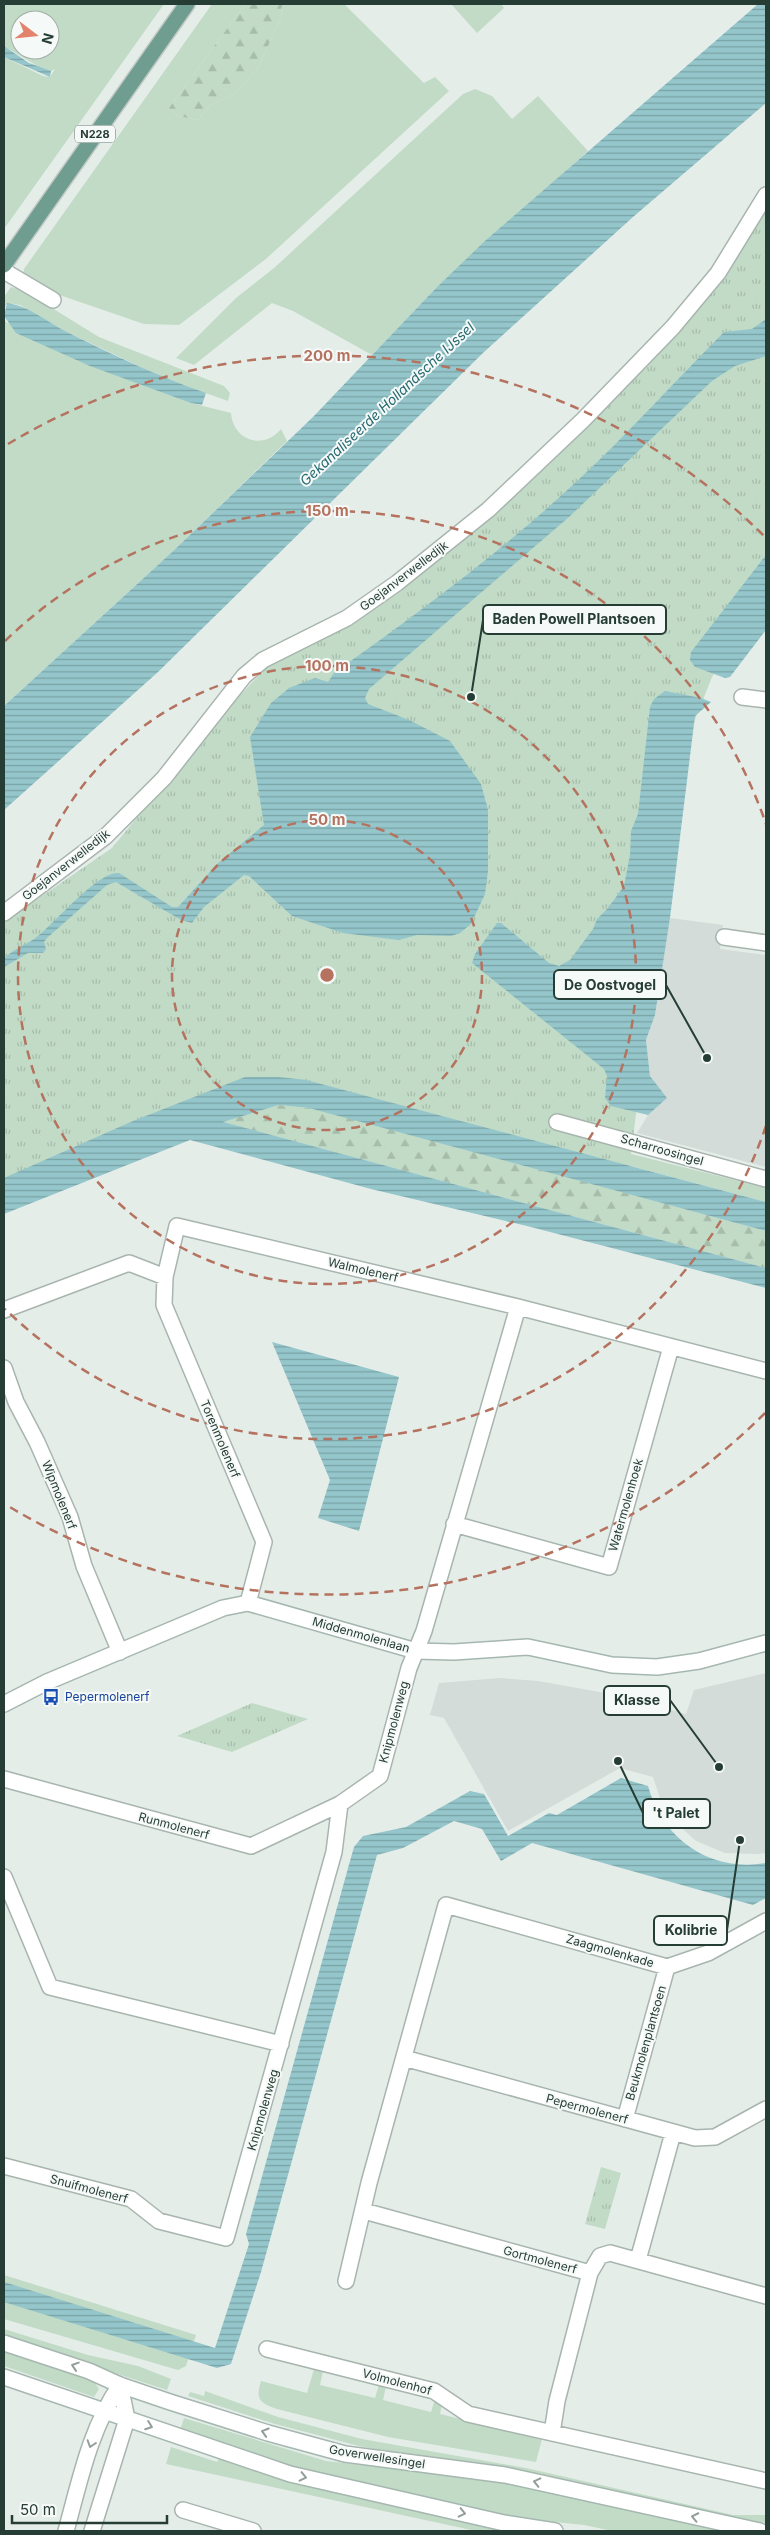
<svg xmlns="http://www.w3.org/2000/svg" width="770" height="2535" font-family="Inter,sans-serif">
	<defs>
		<pattern id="forest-firs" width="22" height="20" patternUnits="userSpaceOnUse" patternTransform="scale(1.25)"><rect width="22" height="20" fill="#c1dbc6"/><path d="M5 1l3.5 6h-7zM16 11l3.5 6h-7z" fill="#a6bdab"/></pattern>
		<pattern id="park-tufts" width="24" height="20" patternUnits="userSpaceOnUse" patternTransform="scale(1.25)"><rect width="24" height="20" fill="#c1dbc6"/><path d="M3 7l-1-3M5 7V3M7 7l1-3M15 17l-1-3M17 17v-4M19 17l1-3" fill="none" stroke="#a6bdab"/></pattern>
		<pattern id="water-rules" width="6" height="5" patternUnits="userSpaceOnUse" patternTransform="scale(1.25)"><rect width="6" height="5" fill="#94c6cb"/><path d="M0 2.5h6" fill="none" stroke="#79a2a6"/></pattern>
	</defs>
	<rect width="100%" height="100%" fill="#e5ede9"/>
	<!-- built -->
	<path fill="#d3dcd8" d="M 670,918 L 723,925 L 720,949 L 766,955 L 766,1167 L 637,1133 L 648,1115 L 666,1098 L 650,1076 L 646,1040 L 655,1015 Z
		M 766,1673 L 766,1853 L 758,1854 L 725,1853 L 696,1841 L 672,1819 L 660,1798 L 653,1777 L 620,1768 L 508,1831 L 444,1718 L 430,1715 L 439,1683 L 500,1678 L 538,1681 L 622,1696 L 686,1714 L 694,1690 Z"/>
	<!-- green -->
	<path fill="#c1dbc6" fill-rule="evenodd" d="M 4,4 L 164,4 L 4,229 L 4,57 L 43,76 L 50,77 L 55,69 L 51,71 L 44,70 L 4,46 ZM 20,20 L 50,20 L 50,50 L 20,50 Z
		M 212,4 L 245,4 L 169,108 L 178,116 L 197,120 L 211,105 L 236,93 L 258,68 L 281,18 L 282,4 L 344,4 L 424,83 L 435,77 L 449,91 L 267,258 L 179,325 L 144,324 L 39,288 L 23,275 L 24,269 Z
		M 451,4 L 501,4 L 504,8 L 477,33 Z
		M 475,89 L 492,96 L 512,119 L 538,96 L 588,151 L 435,289 L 372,355 L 293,311 L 272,303 L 194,365 L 176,358 L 236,298 L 274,268 L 463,94 Z
		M 11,287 L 26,292 L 99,337 L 224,386 L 230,393 L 228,401 L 166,379 L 63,330 L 20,305 L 7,303 L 4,310 L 4,297 Z
		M 4,316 L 6,322 L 191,403 L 231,413 C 233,440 263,451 281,429 L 287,441 L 171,553 L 4,706 Z
		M 576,1140 L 766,1188 L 766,1202 L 556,1146 Z
		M 4,2275 L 196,2335 L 186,2366 L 178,2370 L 4,2319 Z
		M 4,2329 L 88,2355 L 138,2366 L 171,2379 L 167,2390 L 4,2337 Z
		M 4,2350 L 93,2380 L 99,2389 L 94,2397 L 4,2366 Z
		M 314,2369 L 323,2371 L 320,2385 L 375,2398 L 379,2385 L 386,2387 L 383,2400 L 431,2412 L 435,2399 L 442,2404 L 440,2414 L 542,2439 L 536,2462 L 388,2437 L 277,2409 C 260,2403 255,2400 261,2381 L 307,2393 Z
		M 205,2391 L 278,2417 L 362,2439 L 526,2468 L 733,2515 L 766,2515 L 766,2523 L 762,2522 L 759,2525 L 359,2446 L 275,2424 L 188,2396 L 190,2392 L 204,2396 Z
		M 184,2418 L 326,2461 L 502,2481 L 729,2531 L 613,2531 L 584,2525 L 506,2517 L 360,2484 L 256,2457 L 180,2430 Z
		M 171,2447 L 217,2462 L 219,2458 L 515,2531 L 476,2531 L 166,2464 Z"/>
	<!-- forest -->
	<path fill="url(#forest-firs)" d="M 245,4 L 282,4 L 281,18 L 258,68 L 236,93 L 211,105 L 197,120 L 178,116 L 169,108 Z
		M 279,1105 L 309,1108 L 342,1115 L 766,1231 L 766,1268 L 222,1122 Z"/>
	<!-- park -->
	<path fill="url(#park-tufts)" d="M 766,210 L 766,595 L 712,677 L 682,752 L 628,1177 L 260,1090 L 4,1201 L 4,922 L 112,848 L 219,717 L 266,668 L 353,622 L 586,425 L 718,284 Z
		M 252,1703 L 308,1719 L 232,1752 L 177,1736 Z
		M 601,2167 L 621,2173 L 605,2229 L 585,2224 Z"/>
	<!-- water -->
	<path fill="url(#water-rules)" d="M 758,4 L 766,4 L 766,103 L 633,217 L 484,352 L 158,672 L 4,810 L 4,706 L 171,553 L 313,417 L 435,289 L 486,240 Z
		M 4,46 L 29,63 L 51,71 L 50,77 L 4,57 Z
		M 7,303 C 29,306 46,321 65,331 C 111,354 157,376 206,393 L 202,405 L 191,403 L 90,366 L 16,333 L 4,316 Z
		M 766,319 L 766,356 L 735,366 L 712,381 L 569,517 L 369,689 L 365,698 L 368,704 L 409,720 L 450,741 L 481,784 L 488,810 L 488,871 L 485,894 L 471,924 L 460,933 L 451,936 L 417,935 L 399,940 L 343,933 L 292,916 L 249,876 L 244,875 L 204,907 L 192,923 L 181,920 L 116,882 L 107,885 L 47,938 L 44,942 L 46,949 L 43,953 L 28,953 L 4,967 L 4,958 C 13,950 23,946 34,939 C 53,926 97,871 119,873 L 172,907 L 178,907 L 217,864 L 264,825 L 250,737 L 271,703 L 289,688 L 315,678 L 328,682 L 334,673 C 417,614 500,553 575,483 C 627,435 674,382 724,332 L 752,329 Z
		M 766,555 L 766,630 L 730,677 L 725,678 L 695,667 L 690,660 L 691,652 Z
		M 665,691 L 701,698 L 711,702 L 695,716 L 670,918 L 655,1015 L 646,1040 L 650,1076 L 667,1098 L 648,1115 L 611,1106 L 605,1098 L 607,1076 L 604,1069 L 472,963 L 475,954 L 497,923 L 501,923 L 549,963 L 559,966 L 570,960 L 593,929 L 597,919 L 608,908 L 624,886 L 630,855 L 631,831 L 638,814 L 650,707 L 654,699 Z
		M 245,1077 L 279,1077 L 306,1080 L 766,1202 L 766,1231 L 309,1108 L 279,1105 L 223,1122 L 766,1268 L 766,1288 L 527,1226 L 371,1189 L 190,1140 L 4,1214 L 4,1178 L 133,1121 Z
		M 272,1342 L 399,1377 L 359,1531 L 318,1518 L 330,1480 Z
		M 621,1778 L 648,1786 C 662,1839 711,1873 766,1863 L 766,1898 L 753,1905 L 532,1843 L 501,1861 L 482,1829 L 454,1821 L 403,1848 L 377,1855 L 261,2272 L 231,2364 L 217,2368 L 4,2302 L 4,2282 L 215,2348 L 249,2244 L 246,2234 L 350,1861 L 354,1847 L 363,1836 L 406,1827 L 470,1791 L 484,1794 L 508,1836 L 549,1813 L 557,1815 Z"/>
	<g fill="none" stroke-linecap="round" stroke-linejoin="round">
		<!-- street casing -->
		<g stroke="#a8b5af" stroke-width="18">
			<path id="street" d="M 4,271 L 53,300
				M 742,697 L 766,700
				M 4,913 L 106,836 L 164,778 L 244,676 L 263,660 L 347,618 L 397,583 L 488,510 L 583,420 L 673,327 L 718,273 L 766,195
				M 724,937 L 766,943
				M 557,1122 L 766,1179
				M 165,1277 L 164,1305 L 264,1542 L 248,1603
				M 4,1310 L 129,1263 L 165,1277 L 177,1226 L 518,1307 L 766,1371
				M 4,1368 L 16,1402 L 37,1442 L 70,1517 L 84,1566 L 120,1652
				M 454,1524 L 609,1567 L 671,1347
				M 4,1779 L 251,1846 L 340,1804
				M 4,1877 L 50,1987 L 281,2044
				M 404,2058 L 695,2138 L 715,2137 L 766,2109
				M 625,2119 L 667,1967
				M 4,2166 L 131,2199 L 159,2221 L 226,2238 L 334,1852 L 340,1804 L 380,1776 L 409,1668 L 424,1631 L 518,1307
				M 364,2211 L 590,2273 L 600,2256 L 610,2253 L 766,2296
				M 638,2260 L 673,2133
				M 346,2281 L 369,2183 L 446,1905 L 667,1967 L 708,1953 L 766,1921
				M 267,2349 L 434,2391 L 468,2414 L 766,2481
				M 552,2433 L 557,2401 L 590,2273
				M 183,2510 L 253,2531
				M 66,2531 C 80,2480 90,2429 120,2385
				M 92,2531 L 127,2419 L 120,2385"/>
		</g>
		<!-- secondary casing -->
		<g stroke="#a5b7b0" stroke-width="18">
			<path id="secondary" d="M 4,1704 L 47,1682 L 223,1608 L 248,1603 L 416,1651 L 454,1652 L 528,1647 L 612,1665 L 657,1667 L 699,1661 L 766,1643
				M 4,2343 L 89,2371 L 120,2385 L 170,2402 L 268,2433 L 345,2454 L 505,2475 L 760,2531
				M 4,2377 L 290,2474 L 504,2523 L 555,2531"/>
		</g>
		<!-- primary casing -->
		<g stroke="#c2c9c6" stroke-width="18">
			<path id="primary" d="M 4,265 L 187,4"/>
		</g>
		<!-- street -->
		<use href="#street" stroke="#fff" stroke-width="15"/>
		<!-- secondary -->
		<use href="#secondary" stroke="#fff" stroke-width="15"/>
		<!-- primary -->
		<use href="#primary" stroke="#6f9d8f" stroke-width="15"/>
	</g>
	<!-- one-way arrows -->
	<defs><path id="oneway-chevron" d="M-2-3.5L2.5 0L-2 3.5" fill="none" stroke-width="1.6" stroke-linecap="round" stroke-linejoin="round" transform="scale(1.25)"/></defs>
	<g stroke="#929e9a">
		<use href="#oneway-chevron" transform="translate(75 2366) rotate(-162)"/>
		<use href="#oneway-chevron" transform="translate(149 2426) rotate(20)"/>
		<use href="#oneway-chevron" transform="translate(265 2432) rotate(-163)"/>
		<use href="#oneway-chevron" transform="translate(91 2444) rotate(108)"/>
		<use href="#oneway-chevron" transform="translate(303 2477) rotate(13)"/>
		<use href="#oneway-chevron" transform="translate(537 2482) rotate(-167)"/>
		<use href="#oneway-chevron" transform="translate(462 2513) rotate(13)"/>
		<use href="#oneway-chevron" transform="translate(695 2517) rotate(-168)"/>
	</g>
	<!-- distance rings -->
	<g fill="none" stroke="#b4725f" stroke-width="2.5" stroke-dasharray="9 6">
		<circle cx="327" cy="975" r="155"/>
		<circle cx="327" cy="975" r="309"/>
		<path d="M766 1126A464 464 0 0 1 5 1309M5 641A464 464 0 0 1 766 824"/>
		<path d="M765 1413A619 619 0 0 1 8 1506M8 444A619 619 0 0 1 765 537"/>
	</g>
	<!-- icons -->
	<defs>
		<g id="bus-bare" transform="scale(1.35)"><path d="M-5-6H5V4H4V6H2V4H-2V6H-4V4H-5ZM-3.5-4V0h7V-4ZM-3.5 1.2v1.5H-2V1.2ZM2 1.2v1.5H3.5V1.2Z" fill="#1a4fb4" stroke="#f5f9f7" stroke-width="2.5" paint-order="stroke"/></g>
	</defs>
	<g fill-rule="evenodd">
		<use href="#bus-bare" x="51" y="1697"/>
	</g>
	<g text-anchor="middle" stroke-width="4" stroke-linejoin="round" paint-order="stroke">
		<!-- shield labels -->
		<rect fill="#f5f9f7" stroke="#64756f" stroke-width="1" x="75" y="125.5" width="40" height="17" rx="4"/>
		<g font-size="11" font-weight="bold" fill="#263d35">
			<text x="95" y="138">N228</text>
		</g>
		<!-- street labels -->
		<g font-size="12" fill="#263d35" stroke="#f5f9f7">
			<text transform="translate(404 576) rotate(-37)" y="4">Goejanverwelledijk</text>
			<text transform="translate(66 865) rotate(-38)" y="4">Goejanverwelledijk</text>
			<text transform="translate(662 1150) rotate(16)" y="4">Scharroosingel</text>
			<text transform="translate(363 1270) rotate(13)" y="4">Walmolenerf</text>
			<text transform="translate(220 1439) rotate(67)" y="4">Torenmolenerf</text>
			<text transform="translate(59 1495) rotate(68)" y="4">Wipmolenerf</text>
			<text transform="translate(626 1505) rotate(-74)" y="4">Watermolenhoek</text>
			<text transform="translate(361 1635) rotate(16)" y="4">Middenmolenlaan</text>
			<text transform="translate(394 1722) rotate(-75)" y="4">Knipmolenweg</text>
			<text transform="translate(174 1826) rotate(15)" y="4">Runmolenerf</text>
			<text transform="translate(610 1951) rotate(16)" y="4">Zaagmolenkade</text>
			<text transform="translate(646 2043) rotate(-74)" y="4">Beukmolenplantsoen</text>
			<text transform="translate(587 2109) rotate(15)" y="4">Pepermolenerf</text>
			<text transform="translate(263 2110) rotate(-74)" y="4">Knipmolenweg</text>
			<text transform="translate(89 2189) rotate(15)" y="4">Snuifmolenerf</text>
			<text transform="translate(540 2260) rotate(15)" y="4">Gortmolenerf</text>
			<text transform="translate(397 2382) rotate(15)" y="4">Volmolenhof</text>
			<text transform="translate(377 2457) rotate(9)" y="4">Goverwellesingel</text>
		</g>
		<!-- transit labels -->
		<g font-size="12" fill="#164399" stroke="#f5f9f7" text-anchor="start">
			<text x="65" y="1701">Pepermolenerf</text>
		</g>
		<!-- water labels -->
		<g font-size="14" font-style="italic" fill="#266a72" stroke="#f5f9f7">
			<text transform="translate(387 404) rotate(-43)" y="5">Gekanaliseerde Hollandsche IJssel</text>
		</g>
	</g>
	<circle cx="327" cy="975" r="8" fill="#b4725f" stroke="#f5f9f7" stroke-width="2.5"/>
	<g font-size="15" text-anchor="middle" font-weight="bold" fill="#b4725f" stroke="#f5f9f7" stroke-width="4" stroke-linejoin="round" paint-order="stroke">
		<text x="327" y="361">200 m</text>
		<text x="327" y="516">150 m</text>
		<text x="327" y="671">100 m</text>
		<text x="327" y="825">50 m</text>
	</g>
	<!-- callouts -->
	<path fill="none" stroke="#263d35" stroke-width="2" d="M471 697L483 620M707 1058L666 985M719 1767L670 1700M618 1761L643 1813M740 1840L727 1930"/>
	<g fill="#263d35" stroke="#f5f9f7" stroke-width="2">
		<circle cx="471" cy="697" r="5"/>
		<circle cx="707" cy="1058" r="5"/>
		<circle cx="719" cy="1767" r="5"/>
		<circle cx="618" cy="1761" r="5"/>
		<circle cx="740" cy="1840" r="5"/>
	</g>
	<g fill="#f5f9f7" stroke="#263d35" stroke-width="2">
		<rect x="483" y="605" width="183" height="29" rx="5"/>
		<rect x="554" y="970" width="112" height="29" rx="5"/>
		<rect x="604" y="1686" width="66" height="29" rx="5"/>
		<rect x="643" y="1799" width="67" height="29" rx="5"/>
		<rect x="654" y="1916" width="73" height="29" rx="5"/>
	</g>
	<g font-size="14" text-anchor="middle" font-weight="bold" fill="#263d35">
		<text x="574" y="624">Baden Powell Plantsoen</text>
		<text x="610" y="990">De Oostvogel</text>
		<text x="637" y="1705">Klasse</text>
		<text x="676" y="1818">'t Palet</text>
		<text x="691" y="1935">Kolibrie</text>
	</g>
	<!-- border -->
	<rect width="770" height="2535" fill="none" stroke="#263d35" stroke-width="10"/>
	<!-- north arrow -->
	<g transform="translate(35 35) rotate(106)"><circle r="24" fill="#f5f9f7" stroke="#a2aea9"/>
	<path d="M0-4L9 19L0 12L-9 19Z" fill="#e3836d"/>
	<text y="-8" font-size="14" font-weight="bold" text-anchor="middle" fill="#263d35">N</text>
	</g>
	<!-- scale -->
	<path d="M12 2515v8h155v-8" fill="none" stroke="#263d35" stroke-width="2.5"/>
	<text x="20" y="2515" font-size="15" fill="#263d35" stroke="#f5f9f7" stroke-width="4" paint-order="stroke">50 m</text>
</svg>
